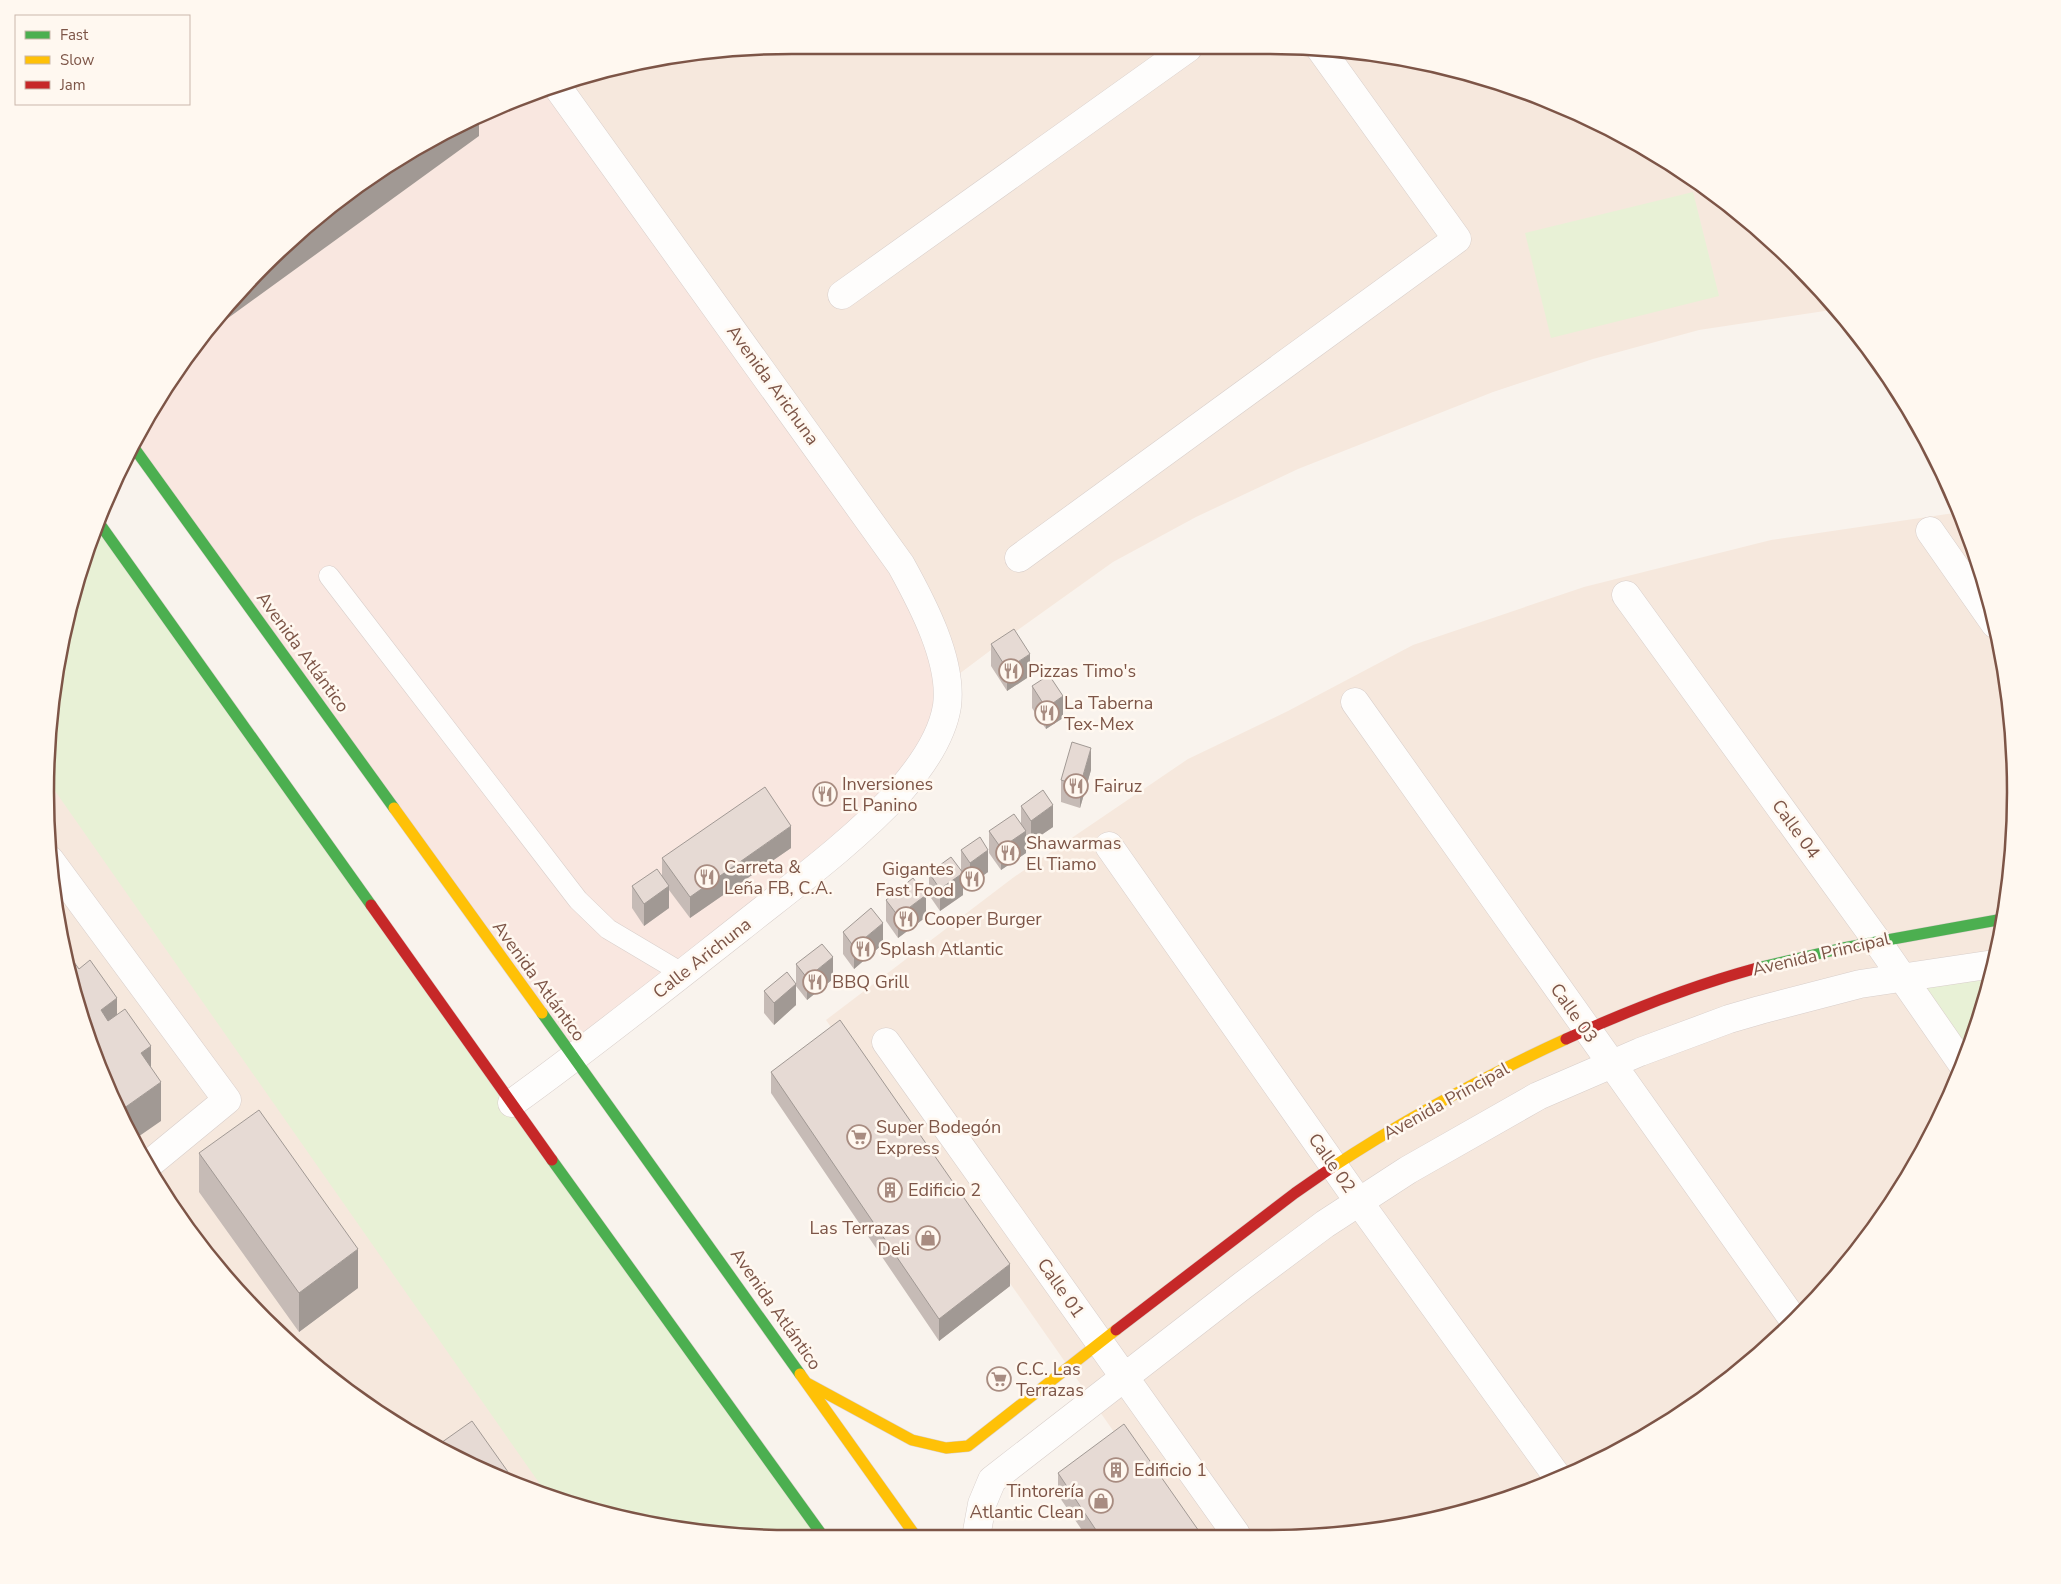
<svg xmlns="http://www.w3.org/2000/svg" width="2061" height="1584" font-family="'Nunito Sans',sans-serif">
	<rect width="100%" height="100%" fill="#f9f3ed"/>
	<!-- residential -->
	<path fill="#f6e8dd" d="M 1318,47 L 1463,71 L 1600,122 L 1724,199 L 1830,299 L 1838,309 L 1699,330 L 1593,359 L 1493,392 L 1298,469 L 1196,517 L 1113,562 L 1015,632 L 947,683 L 556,85 L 598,71 L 694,51 Z
		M 1961,512 L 2002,647 L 2016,792 L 2002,938 L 1959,1078 L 1890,1207 L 1797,1320 L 1684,1413 L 1600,1462 L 1509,1499 L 1366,1533 L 1186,1535 L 826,1020 L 1014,877 L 1188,759 L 1288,711 L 1413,645 L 1584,587 L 1771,540 Z
		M 70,599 L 792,1539 L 694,1533 L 598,1513 L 506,1482 L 377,1413 L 264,1320 L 171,1207 L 102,1078 L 71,986 L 51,890 L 45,792 L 51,695 Z"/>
	<!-- commercial -->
	<path fill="#f9e7e0" d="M 556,85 L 901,565 L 947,683 L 926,756 L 574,1058 L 132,445 L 145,419 L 199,337 L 264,264 L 337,200 L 418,145 L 506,102 Z"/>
	<!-- green -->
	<path fill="#e8f1d6" d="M 1693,192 L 1719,296 L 1551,338 L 1525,233 Z
		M 97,520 L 825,1539 C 748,1539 674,1532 600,1514 C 583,1510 566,1502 549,1497 L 46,778 L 51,695 L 70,599 Z
		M 1994,964 L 1963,1065 L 1903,978 Z"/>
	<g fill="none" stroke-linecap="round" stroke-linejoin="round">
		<!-- lane casing -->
		<g stroke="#d8ceca" stroke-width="21">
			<path id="lane" d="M 329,576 L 578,900 L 608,929 L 682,973"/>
		</g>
		<!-- street casing -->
		<g stroke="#d8ceca" stroke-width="29">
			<path id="street" d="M 842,295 L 1188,48
				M 1930,531 L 1995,624
				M 1019,558 L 1457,239 L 1319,47
				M 1626,595 L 1877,941 L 1963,1065
				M 1355,702 L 1795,1322
				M 1109,846 L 1359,1202 L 1559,1479
				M 50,860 L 227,1100 L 148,1165
				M 886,1042 L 1236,1534
				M 512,1103 C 590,1047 665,987 740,928 C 794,885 853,842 900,791 C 921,767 942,738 947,706 C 953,661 922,603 901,565 L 556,85
				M 976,1537 L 982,1504 L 992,1480 L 1242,1286 L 1325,1224 L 1408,1170 L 1538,1096 L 1640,1052 L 1729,1019 L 1760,1010 L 1860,984 L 1994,964"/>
		</g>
		<!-- fast casing -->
		<g stroke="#dad0ca" stroke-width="12">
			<path id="fast" d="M 132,445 L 394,808
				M 97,520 L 371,905
				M 1757,968 L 1843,948 L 2003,919
				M 542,1013 L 800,1374
				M 552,1160 L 825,1539"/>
		</g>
		<!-- slow casing -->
		<g stroke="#dad0ca" stroke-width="12">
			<path id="slow" d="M 394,808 L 542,1013
				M 1331,1168 C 1405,1119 1485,1076 1566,1039
				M 800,1374 L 917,1538
				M 807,1383 L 912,1440 L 946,1448 L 968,1446 L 1116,1330"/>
		</g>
		<!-- jam casing -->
		<g stroke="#dad0ca" stroke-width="12">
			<path id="jam" d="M 371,905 L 552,1160
				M 1566,1039 C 1629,1010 1691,986 1757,968
				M 1116,1330 L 1295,1193 L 1331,1168"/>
		</g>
		<!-- lane -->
		<use href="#lane" stroke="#fefdfc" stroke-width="20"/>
		<!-- street -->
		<use href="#street" stroke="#fefdfc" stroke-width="28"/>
		<!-- fast -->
		<use href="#fast" stroke="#4caf50" stroke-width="11"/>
		<!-- slow -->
		<use href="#slow" stroke="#ffc107" stroke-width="11"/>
		<!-- jam -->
		<use href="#jam" stroke="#c62828" stroke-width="11"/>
	</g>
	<!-- wall -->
	<path fill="#c6bbb6" d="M 991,644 L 1030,676 L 1007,691 L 991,666 Z
		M 1032,686 L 1063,718 L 1046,729 L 1032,708 Z
		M 1091,770 L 1080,808 L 1061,802 L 1061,780 Z
		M 1021,806 L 1053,827 L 1031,842 L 1026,835 L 1026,853 L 1001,870 L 989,853 L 989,831 L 1021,823 Z
		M 791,848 L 690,918 L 669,890 L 669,908 L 644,926 L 632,908 L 632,886 L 662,876 L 662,858 Z
		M 961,850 L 988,872 L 970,885 L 963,875 L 963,895 L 940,911 L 929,895 L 929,873 L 961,871 Z
		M 886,900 L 926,917 L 898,938 L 886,921 Z
		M 843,932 L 883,944 L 854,969 L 843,954 Z
		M 796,964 L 833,979 L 807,1000 L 796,986 L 796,1005 L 774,1025 L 764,1013 L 764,991 L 796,983 Z
		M 771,1072 L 1010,1286 L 939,1341 L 771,1093 Z
		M 199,1153 L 358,1288 L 299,1332 L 199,1192 Z
		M 1058,1473 L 1201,1534 L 1086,1536 L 1058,1495 Z"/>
	<!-- shaded-wall -->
	<path fill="#a19994" d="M 479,115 L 479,136 L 202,337 L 202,335 L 265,263 L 444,132 Z
		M 1030,654 L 1030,676 L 1007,691 L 1007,669 Z
		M 1063,696 L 1063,718 L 1046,729 L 1046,708 Z
		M 1091,748 L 1091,770 L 1080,808 L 1080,786 Z
		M 1053,805 L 1053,827 L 1031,842 L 1031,821 Z
		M 791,826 L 791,848 L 690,918 L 690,897 Z
		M 1026,831 L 1026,853 L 1001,870 L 1001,848 Z
		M 988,850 L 988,872 L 970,885 L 970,863 Z
		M 963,873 L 963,895 L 940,911 L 940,889 Z
		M 669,886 L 669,908 L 644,926 L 644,904 Z
		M 926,895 L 926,917 L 898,938 L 898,916 Z
		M 883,923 L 883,944 L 854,969 L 854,947 Z
		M 833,957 L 833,979 L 807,1000 L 807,978 Z
		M 796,984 L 796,1005 L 774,1025 L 774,1003 Z
		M 117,998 L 117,1037 L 101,1010 Z
		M 151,1046 L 151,1085 L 141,1053 Z
		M 161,1082 L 161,1121 L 135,1139 L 120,1111 Z
		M 358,1249 L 358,1288 L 299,1332 L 299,1293 Z
		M 1010,1264 L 1010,1286 L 939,1341 L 939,1319 Z"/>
	<!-- building -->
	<path fill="#e6dad4" stroke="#a19994" d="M 444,132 L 265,263 L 337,200 L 418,145 Z
		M 1014,629 L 1030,654 L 1007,669 L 991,644 Z
		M 1049,675 L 1063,696 L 1046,708 L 1032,686 Z
		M 1072,742 L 1091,748 L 1080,786 L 1061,780 Z
		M 765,787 L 791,826 L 690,897 L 662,858 Z
		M 1043,790 L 1053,805 L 1031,821 L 1021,806 Z
		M 1014,814 L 1026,831 L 1001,848 L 989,831 Z
		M 980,837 L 988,850 L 970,863 L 961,850 Z
		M 951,857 L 963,873 L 940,889 L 929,873 Z
		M 657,869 L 669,886 L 644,904 L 632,886 Z
		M 913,878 L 926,895 L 898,916 L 886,900 Z
		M 871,908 L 883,923 L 854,947 L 843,932 Z
		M 822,944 L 833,957 L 807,978 L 796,964 Z
		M 63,947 L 79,969 L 90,960 L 117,998 L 101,1010 L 108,1021 L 125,1009 L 151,1046 L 141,1053 L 161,1082 L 120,1111 L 102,1078 L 71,986 Z
		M 787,972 L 796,984 L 774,1003 L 764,991 Z
		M 840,1020 L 1010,1264 L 939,1319 L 771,1072 Z
		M 259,1110 L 358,1249 L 299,1293 L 199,1153 Z
		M 472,1421 L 518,1486 L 506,1482 L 438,1445 Z
		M 1124,1424 L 1201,1534 L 1100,1536 L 1058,1473 Z"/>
	<!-- icons -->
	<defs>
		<g id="restaurant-ring" transform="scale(1.25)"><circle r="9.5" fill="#fff8f0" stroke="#a88c81" stroke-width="1.5"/><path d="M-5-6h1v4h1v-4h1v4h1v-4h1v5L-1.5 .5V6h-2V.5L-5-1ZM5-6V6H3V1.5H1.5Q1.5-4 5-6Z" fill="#a88c81"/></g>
		<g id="supermarket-ring" transform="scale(1.25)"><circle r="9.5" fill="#fff8f0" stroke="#a88c81" stroke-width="1.5"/><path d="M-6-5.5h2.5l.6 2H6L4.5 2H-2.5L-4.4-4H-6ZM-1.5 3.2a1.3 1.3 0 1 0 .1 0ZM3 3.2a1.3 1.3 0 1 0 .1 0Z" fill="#a88c81"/></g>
		<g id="building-ring" transform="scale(1.25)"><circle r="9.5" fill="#fff8f0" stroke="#a88c81" stroke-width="1.5"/><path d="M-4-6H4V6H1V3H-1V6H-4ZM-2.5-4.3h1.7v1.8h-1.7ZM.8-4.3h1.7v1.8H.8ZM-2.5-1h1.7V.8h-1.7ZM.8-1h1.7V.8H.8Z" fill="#a88c81"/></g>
		<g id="shop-ring" transform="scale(1.25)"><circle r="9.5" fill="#fff8f0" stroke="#a88c81" stroke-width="1.5"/><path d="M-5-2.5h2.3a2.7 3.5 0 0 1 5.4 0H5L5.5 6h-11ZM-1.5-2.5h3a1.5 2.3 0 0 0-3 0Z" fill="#a88c81"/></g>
	</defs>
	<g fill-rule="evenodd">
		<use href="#restaurant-ring" x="1011" y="671"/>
		<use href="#restaurant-ring" x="1047" y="713"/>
		<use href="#restaurant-ring" x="1076" y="786"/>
		<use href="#restaurant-ring" x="825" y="794"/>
		<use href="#restaurant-ring" x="1008" y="853"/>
		<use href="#restaurant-ring" x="707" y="877"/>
		<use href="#restaurant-ring" x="972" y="879"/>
		<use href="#restaurant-ring" x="906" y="919"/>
		<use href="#restaurant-ring" x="863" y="949"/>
		<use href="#restaurant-ring" x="815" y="982"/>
		<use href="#supermarket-ring" x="859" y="1137"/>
		<use href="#building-ring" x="890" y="1190"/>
		<use href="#shop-ring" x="928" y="1238"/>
		<use href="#supermarket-ring" x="999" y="1379"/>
		<use href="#building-ring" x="1116" y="1470"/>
		<use href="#shop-ring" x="1101" y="1501"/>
	</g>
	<g text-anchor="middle" stroke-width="5" stroke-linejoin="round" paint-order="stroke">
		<!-- street labels -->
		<g font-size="18" fill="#7d5547" stroke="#fff8f0">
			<text transform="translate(773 385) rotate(54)" y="6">Avenida Arichuna</text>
			<text transform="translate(303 652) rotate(54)" y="6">Avenida Atlántico</text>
			<text transform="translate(1796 829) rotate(54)" y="6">Calle 04</text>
			<text transform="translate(1821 954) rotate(-13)" y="6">Avenida Principal</text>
			<text transform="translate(702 958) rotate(-38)" y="6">Calle Arichuna</text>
			<text transform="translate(539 981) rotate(54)" y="6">Avenida Atlántico</text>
			<text transform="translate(1574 1013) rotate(55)" y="6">Calle 03</text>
			<text transform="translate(1446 1101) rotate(-29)" y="6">Avenida Principal</text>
			<text transform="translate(1332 1163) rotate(55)" y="6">Calle 02</text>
			<text transform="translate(1061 1288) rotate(55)" y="6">Calle 01</text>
			<text transform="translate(776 1309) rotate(55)" y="6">Avenida Atlántico</text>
		</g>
		<!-- poi labels -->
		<g font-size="18" fill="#7d5547" stroke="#fff8f0" text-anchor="start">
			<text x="1028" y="677">Pizzas Timo's</text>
			<text x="1064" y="709">La Taberna<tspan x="1064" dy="21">Tex-Mex</tspan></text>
			<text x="842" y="790">Inversiones<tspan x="842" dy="21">El Panino</tspan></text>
			<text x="1094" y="792">Fairuz</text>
			<text x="1026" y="849">Shawarmas<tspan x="1026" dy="21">El Tiamo</tspan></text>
			<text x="724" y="873">Carreta &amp;<tspan x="724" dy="21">Leña FB, C.A.</tspan></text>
			<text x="954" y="875" text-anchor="end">Gigantes<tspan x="954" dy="21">Fast Food</tspan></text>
			<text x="924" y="925">Cooper Burger</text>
			<text x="880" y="955">Splash Atlantic</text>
			<text x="832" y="988">BBQ Grill</text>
			<text x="876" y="1133">Super Bodegón<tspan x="876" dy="21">Express</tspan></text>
			<text x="908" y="1196">Edificio 2</text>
			<text x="910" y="1234" text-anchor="end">Las Terrazas<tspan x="910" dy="21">Deli</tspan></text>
			<text x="1016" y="1375">C.C. Las<tspan x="1016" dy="21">Terrazas</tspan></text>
			<text x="1134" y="1476">Edificio 1</text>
			<text x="1084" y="1497" text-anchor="end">Tintorería<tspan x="1084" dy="21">Atlantic Clean</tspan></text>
		</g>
	</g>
	<!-- crop -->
	<path d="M0 0H2061V1584H0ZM792 54H1269A738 738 0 0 1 2007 792V792A738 738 0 0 1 1269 1530H792A738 738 0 0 1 54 792V792A738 738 0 0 1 792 54Z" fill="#fff8f0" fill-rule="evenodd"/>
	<path fill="none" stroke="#7d5547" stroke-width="2.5" d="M792 54H1269A738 738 0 0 1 2007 792V792A738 738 0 0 1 1269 1530H792A738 738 0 0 1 54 792V792A738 738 0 0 1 792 54Z"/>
	<!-- legend -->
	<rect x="15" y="15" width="175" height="90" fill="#fff8f0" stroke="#cbb7ac"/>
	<rect x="25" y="31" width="25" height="8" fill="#4caf50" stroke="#cbb7ac"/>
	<text x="60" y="40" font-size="15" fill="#7d5547">Fast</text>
	<rect x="25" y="56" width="25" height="8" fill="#ffc107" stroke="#cbb7ac"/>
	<text x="60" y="65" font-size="15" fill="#7d5547">Slow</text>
	<rect x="25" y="81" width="25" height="8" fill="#c62828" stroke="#cbb7ac"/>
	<text x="60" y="90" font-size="15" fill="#7d5547">Jam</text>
</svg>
